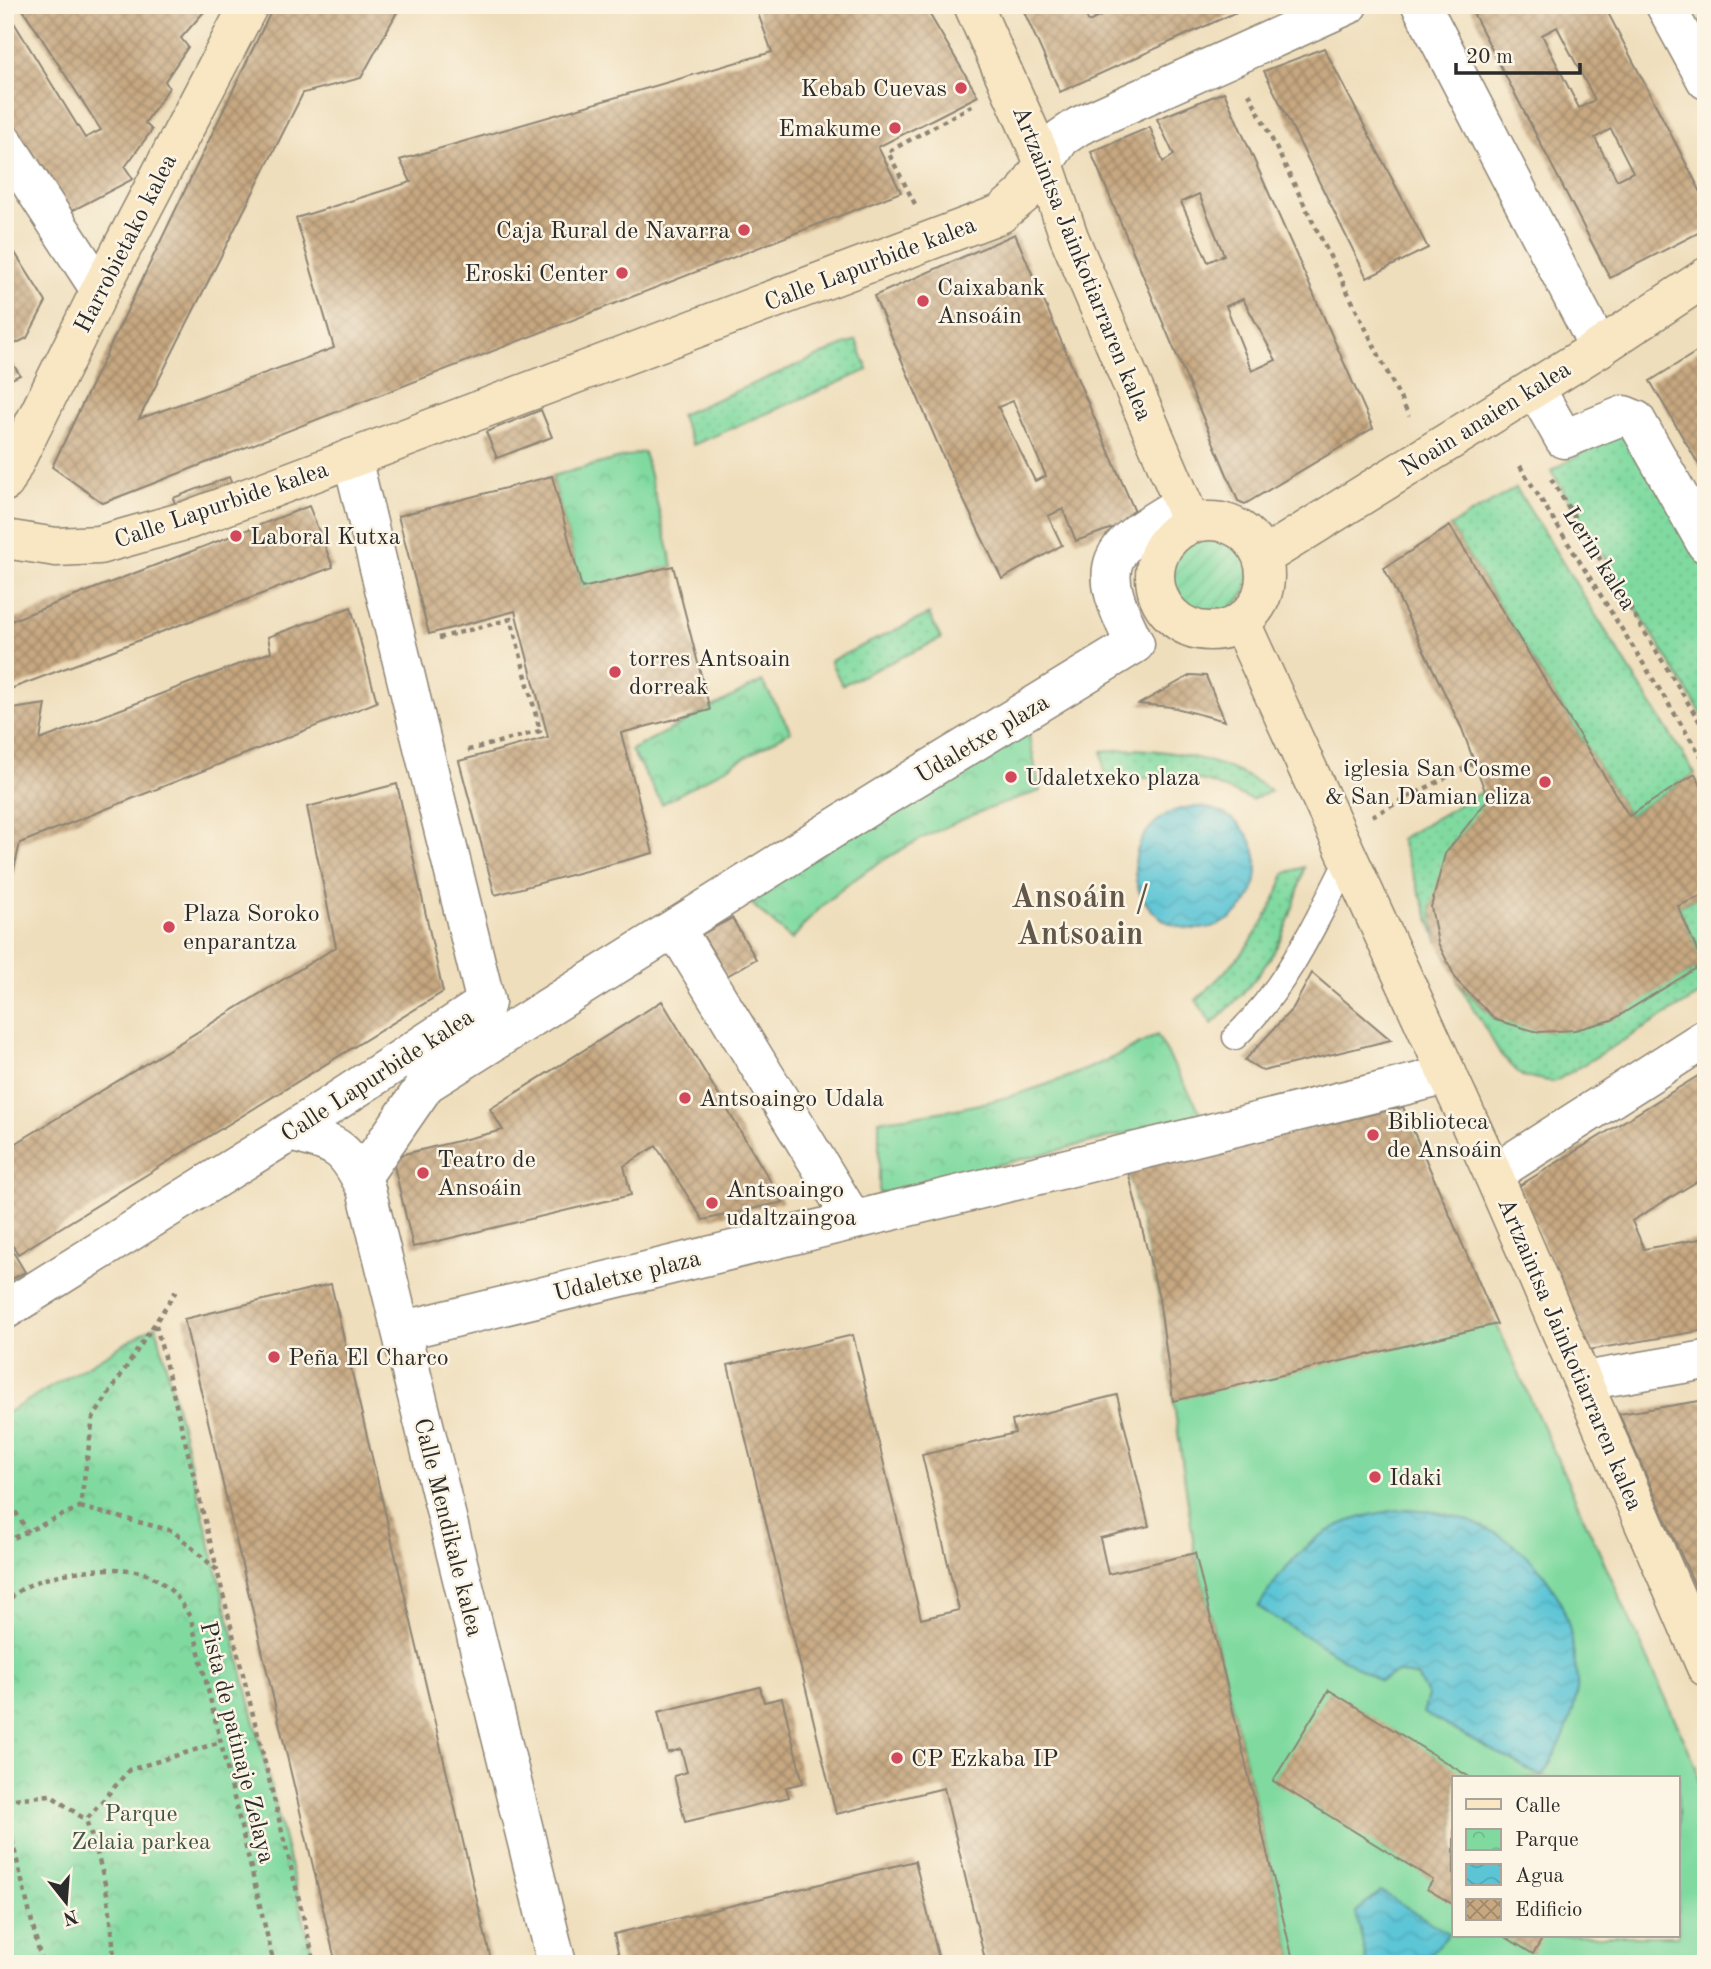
<svg xmlns="http://www.w3.org/2000/svg" width="1711" height="1969" font-family="'Old Standard TT',serif">
	<defs>
		<pattern id="grass-dots" width="8" height="8" patternUnits="userSpaceOnUse" patternTransform="scale(1.75)"><rect width="8" height="8" fill="#80daa0"/><path d="M2 2h.1M6 6h.1" fill="none" stroke="#6fbb8a" stroke-width="1.8" stroke-linecap="round"/></pattern>
		<pattern id="park-crowns" width="20" height="18" patternUnits="userSpaceOnUse" patternTransform="scale(1.75)"><rect width="20" height="18" fill="#80daa0"/><path d="M2 6a3 3 0 1 1 6 0M12 15a3 3 0 1 1 6 0" fill="none" stroke="#6fbb8a"/></pattern>
		<pattern id="garden-furrows" width="10" height="10" patternUnits="userSpaceOnUse" patternTransform="scale(1.75)"><rect width="10" height="10" fill="#80daa0"/><path d="M-1 1l2-2M0 10L10 0M9 11l2-2" fill="none" stroke="#6fbb8a"/></pattern>
		<pattern id="water-waves" width="16" height="10" patternUnits="userSpaceOnUse" patternTransform="scale(1.75)"><rect width="16" height="10" fill="#5bc5d6"/><path d="M0 5q4-4 8 0t8 0" fill="none" stroke="#4fa9b8"/></pattern>
		<pattern id="building-cross-hatch" width="8" height="8" patternUnits="userSpaceOnUse" patternTransform="scale(1.75)"><rect width="8" height="8" fill="#c7a881"/><path d="M0 0l8 8M0 8l8-8" fill="none" stroke="#a2896a"/></pattern>
	</defs>
	<rect width="100%" height="100%" fill="#fcf5e5"/>
	<filter id="ink" filterUnits="userSpaceOnUse"><feTurbulence type="fractalNoise" baseFrequency=".0143" numOctaves="2"/><feDisplacementMap in="SourceGraphic" scale="14" xChannelSelector="R" yChannelSelector="G"/><feConvolveMatrix kernelMatrix="1 2 1 2 8 2 1 2 1" color-interpolation-filters="sRGB"/></filter>
	<filter id="wash" filterUnits="userSpaceOnUse"><feTurbulence type="fractalNoise" baseFrequency=".00686" numOctaves="4" result="noise"/><feDisplacementMap in="SourceGraphic" scale="28" xChannelSelector="R" yChannelSelector="G"/><feGaussianBlur stdDeviation="1.57" result="paint"/><feColorMatrix in="noise" values="0 0 0 0 0 0 0 0 0 0 0 0 0 0 0 0 0 1.4 0 .05"/><feComposite in="paint" operator="in"/></filter>
	<g filter="url(#wash)">
		<rect width="100%" height="100%" fill="#efdebc"/>
		<!-- grass -->
		<path fill="url(#grass-dots)" stroke="#568266" stroke-width="2" d="M 856,340 L 868,370 L 693,445 L 680,415 Z
			M 1636,420 L 1706,544 L 1706,721 L 1551,471 Z
			M 1516,488 L 1695,774 L 1629,816 L 1450,526 Z
			M 929,614 L 941,639 L 842,685 L 830,661 Z
			M 1137,749 C 1184,752 1232,763 1271,791 L 1252,800 L 1209,782 L 1176,775 L 1105,782 L 1102,751 Z
			M 1485,790 L 1488,799 L 1431,907 L 1438,943 L 1400,839 Z
			M 1304,867 C 1287,941 1268,972 1212,1024 L 1196,1000 C 1239,960 1267,929 1285,873 Z
			M 1706,894 L 1706,991 L 1554,1082 L 1522,1076 L 1501,1055 L 1457,981 L 1496,1020 L 1590,1026 L 1703,965 L 1678,906 Z"/>
		<!-- park -->
		<path fill="url(#park-crowns)" stroke="#568266" stroke-width="2" d="M 644,452 L 673,566 L 582,589 L 552,476 Z
			M 762,681 L 791,731 L 662,804 L 631,750 Z
			M 1027,726 L 1040,791 C 956,817 845,867 792,940 L 747,900 Z
			M 1157,1035 L 1202,1115 L 879,1194 L 879,1120 C 982,1110 1066,1085 1157,1035 Z
			M 156,1325 L 315,1964 L 5,1964 L 5,1414 Z"/>
		<!-- garden -->
		<path fill="url(#garden-furrows)" stroke="#568266" stroke-width="2" d="M1173 575a38 38 0 1 1 76 0a38 38 0 1 1-76 0Z"/>
		<!-- pitch -->
		<path fill="#80daa0" stroke="#568266" stroke-width="2" fill-rule="evenodd" d="M 1403,1107 L 1454,1230 L 1696,1766 L 1706,1834 L 1706,1964 L 1294,1964 L 1195,1553 L 1159,1298 L 1128,1171 ZM 1454,1778 L 1678,1778 L 1678,1936 L 1454,1936 Z"/>
		<!-- water -->
		<path fill="url(#water-waves)" stroke="#437880" stroke-width="2" d="M1135 868a61 61 0 1 1 122 0a61 61 0 1 1-122 0Z
			M 1408,1509 C 1495,1514 1567,1566 1574,1657 C 1575,1667 1578,1679 1577,1689 C 1574,1721 1558,1750 1542,1777 L 1423,1713 L 1428,1696 L 1417,1677 L 1398,1672 L 1380,1681 L 1258,1607 C 1300,1542 1329,1517 1408,1509 Z
			M 1381,1891 L 1449,1934 L 1422,1964 L 1367,1964 L 1356,1912 Z"/>
		<g id="blocks">
			<!-- building -->
			<path fill="url(#building-cross-hatch)" fill-rule="evenodd" d="M 20,5 L 210,5 L 181,38 L 188,47 L 165,81 L 169,88 L 145,123 L 152,130 L 125,167 L 133,179 L 66,214 L 5,114 L 5,8 L 85,138 L 101,130 Z
				M 274,5 L 401,5 L 361,78 L 303,93 L 139,419 L 334,348 L 296,218 L 411,182 L 400,160 L 772,52 L 755,5 L 924,5 L 978,96 L 878,147 L 901,192 L 103,503 L 52,467 Z
				M 1021,5 L 1080,5 L 1089,22 L 1122,5 L 1252,5 L 1060,92 Z
				M 1469,5 L 1604,5 L 1706,202 L 1706,229 L 1610,278 ZM 1557,27 L 1595,100 L 1579,108 L 1542,35 ZM 1611,129 L 1633,172 L 1617,180 L 1595,138 Z
				M 1324,48 L 1428,248 L 1367,278 L 1264,71 Z
				M 1224,92 L 1373,428 L 1245,504 L 1238,501 L 1091,152 L 1150,127 L 1163,162 L 1174,155 L 1157,119 ZM 1199,194 L 1224,255 L 1208,262 L 1181,202 ZM 1243,299 L 1276,360 L 1252,371 L 1226,306 Z
				M 1015,234 L 1138,519 L 1076,541 L 1063,509 L 1048,516 L 1062,545 L 1002,579 L 949,470 L 874,296 ZM 1013,401 L 1046,476 L 1035,481 L 998,407 Z
				M 5,237 L 46,302 L 27,338 L 5,349 Z
				M 1706,346 L 1706,477 L 1650,381 Z
				M 5,352 L 20,375 L 5,382 Z
				M 541,410 L 552,437 L 497,458 L 486,432 Z
				M 552,476 L 582,588 L 673,566 L 710,710 L 621,733 L 653,853 L 495,895 L 459,761 L 548,737 L 515,611 L 429,634 L 398,516 Z
				M 229,477 L 235,492 L 179,514 L 173,498 Z
				M 309,506 L 333,567 L 5,691 L 5,623 Z
				M 1450,526 L 1629,816 L 1695,774 L 1706,795 L 1706,894 L 1678,906 L 1703,964 L 1612,1020 L 1575,1030 L 1538,1032 L 1496,1020 L 1457,981 L 1438,943 L 1431,907 L 1445,854 L 1488,799 L 1462,729 L 1384,568 Z
				M 351,607 L 377,702 L 20,843 L 5,908 L 5,710 L 46,704 L 40,740 L 271,652 L 268,637 Z
				M 1191,675 L 1206,676 L 1225,721 L 1172,707 L 1139,704 Z
				M 397,784 L 443,992 L 18,1254 L 5,1235 L 5,1150 L 336,947 L 307,807 Z
				M 732,918 L 756,959 L 727,976 L 702,934 Z
				M 1312,973 L 1391,1040 L 1263,1071 L 1245,1060 L 1293,1008 Z
				M 662,1001 L 783,1202 L 703,1220 L 656,1146 L 624,1166 L 631,1195 L 413,1247 L 392,1157 L 503,1130 L 490,1109 Z
				M 1706,1071 L 1706,1176 L 1632,1221 L 1644,1249 L 1706,1238 L 1706,1330 L 1589,1350 L 1519,1186 Z
				M 1403,1107 L 1497,1324 L 1173,1401 L 1159,1298 L 1128,1171 Z
				M 5,1238 L 25,1272 L 5,1283 Z
				M 331,1284 L 492,1964 L 336,1964 L 184,1319 Z
				M 853,1335 L 921,1619 L 959,1610 L 922,1455 L 1015,1433 L 1012,1421 L 1117,1395 L 1149,1526 L 1100,1538 L 1108,1574 L 1195,1553 L 1294,1964 L 986,1964 L 944,1788 L 836,1814 L 728,1365 Z
				M 1706,1400 L 1706,1611 L 1619,1414 Z
				M 760,1687 L 764,1702 L 782,1698 L 803,1783 L 786,1787 L 789,1797 L 685,1822 L 674,1776 L 687,1772 L 681,1749 L 668,1753 L 658,1712 Z
				M 1329,1690 L 1471,1778 L 1454,1778 L 1454,1905 L 1427,1889 L 1433,1880 L 1273,1781 Z
				M 915,1861 L 940,1964 L 621,1964 L 614,1934 Z
				M 1504,1936 L 1544,1936 L 1533,1954 Z"/>
		</g>
	</g>
	<g filter="url(#ink)">
		<use href="#blocks" fill-opacity="0" stroke="#8d8474" stroke-width="2"/>
		<g fill="none" stroke-linecap="round" stroke-linejoin="round">
			<!-- lane casing -->
			<g stroke="#8d8474" stroke-width="27">
				<path id="lane" d="M 1235,1037 C 1287,987 1316,922 1348,859"/>
			</g>
			<!-- street casing -->
			<g stroke="#8d8474" stroke-width="41">
				<path id="street" d="M 1421,5 L 1599,348
					M 1665,5 L 1706,80
					M 5,144 L 100,290
					M 1044,163 L 1061,138 L 1079,126 L 1348,5
					M 1535,388 L 1564,439 L 1624,415 L 1636,420 L 1706,544
					M 675,928 L 853,1220
					M 290,1132 C 337,1145 343,1143 366,1189 L 557,1964
					M 1493,1174 L 1706,1038
					M 361,1178 L 426,1084 L 879,800 L 1135,644 C 1093,562 1106,548 1183,504
					M 5,1310 L 279,1139 L 486,1003 L 352,458
					M 401,1331 L 1448,1075
					M 1584,1381 L 1706,1360"/>
			</g>
			<!-- secondary casing -->
			<g stroke="#8d8474" stroke-width="41">
				<path id="secondary" d="M 973,5 L 1044,163 L 1069,237 L 1191,522
					M 5,482 L 100,290 L 249,5
					M1155 576a55 55 0 1 1 110 0a55 55 0 1 1-110 0Z
					M 5,539 L 56,547 L 99,545 L 188,520 L 1000,214 L 1023,195 L 1044,163
					M 1263,557 L 1599,348 L 1706,277
					M 1241,623 L 1493,1174 L 1706,1667"/>
			</g>
			<!-- path -->
			<path stroke="#8d8474" stroke-width="4.5" stroke-dasharray="5 5" stroke-linecap="butt" d="M 1249,93 L 1409,416
				M 915,204 L 888,152 L 973,105
				M 1520,466 L 1706,764
				M 1551,479 L 1706,732
				M 439,638 L 511,619 L 540,731 L 465,751
				M 1372,816 L 1474,763
				M 156,1325 L 217,1569
				M 5,1495 L 28,1532
				M 80,1507 L 173,1531 L 217,1570 L 315,1964
				M 5,1542 L 80,1507 L 93,1418 L 176,1291
				M 5,1607 C 8,1603 11,1597 15,1594 C 40,1572 122,1561 151,1576 C 171,1587 181,1600 191,1619 L 274,1964
				M 5,1800 L 50,1795 L 86,1820
				M 5,1811 L 42,1964
				M 114,1964 C 112,1906 105,1874 86,1820 L 129,1770 L 221,1742"/>
			<!-- lane -->
			<use href="#lane" stroke="#fff" stroke-width="24"/>
			<!-- street -->
			<use href="#street" stroke="#fff" stroke-width="38"/>
			<!-- secondary -->
			<use href="#secondary" stroke="#f9e7c3" stroke-width="38"/>
		</g>
	</g>
	<!-- markers -->
	<g fill="#d1495b" stroke="#fcf5e5" stroke-width="2.5">
		<circle cx="961" cy="88" r="7"/>
		<circle cx="895" cy="128" r="7"/>
		<circle cx="744" cy="230" r="7"/>
		<circle cx="622" cy="273" r="7"/>
		<circle cx="923" cy="301" r="7"/>
		<circle cx="236" cy="536" r="7"/>
		<circle cx="615" cy="672" r="7"/>
		<circle cx="1011" cy="777" r="7"/>
		<circle cx="1545" cy="782" r="7"/>
		<circle cx="169" cy="927" r="7"/>
		<circle cx="685" cy="1098" r="7"/>
		<circle cx="1373" cy="1135" r="7"/>
		<circle cx="423" cy="1173" r="7"/>
		<circle cx="712" cy="1203" r="7"/>
		<circle cx="274" cy="1357" r="7"/>
		<circle cx="1375" cy="1477" r="7"/>
		<circle cx="897" cy="1758" r="7"/>
	</g>
	<g text-anchor="middle" stroke-width="5" stroke-linejoin="round" paint-order="stroke">
		<!-- poi labels -->
		<g font-size="24" fill="#2b2b2b" stroke="#fcf5e5" text-anchor="start">
			<text x="947" y="96" text-anchor="end">Kebab Cuevas</text>
			<text x="881" y="136" text-anchor="end">Emakume</text>
			<text x="730" y="238" text-anchor="end">Caja Rural de Navarra</text>
			<text x="608" y="281" text-anchor="end">Eroski Center</text>
			<text x="937" y="295">Caixabank<tspan x="937" dy="28">Ansoáin</tspan></text>
			<text x="250" y="544">Laboral Kutxa</text>
			<text x="629" y="666">torres Antsoain<tspan x="629" dy="28">dorreak</tspan></text>
			<text x="1531" y="776" text-anchor="end">iglesia San Cosme<tspan x="1531" dy="28">&amp; San Damian eliza</tspan></text>
			<text x="1025" y="785">Udaletxeko plaza</text>
			<text x="183" y="921">Plaza Soroko<tspan x="183" dy="28">enparantza</tspan></text>
			<text x="699" y="1106">Antsoaingo Udala</text>
			<text x="1387" y="1129">Biblioteca<tspan x="1387" dy="28">de Ansoáin</tspan></text>
			<text x="437" y="1167">Teatro de<tspan x="437" dy="28">Ansoáin</tspan></text>
			<text x="726" y="1197">Antsoaingo<tspan x="726" dy="28">udaltzaingoa</tspan></text>
			<text x="288" y="1365">Peña El Charco</text>
			<text x="1389" y="1485">Idaki</text>
			<text x="911" y="1766">CP Ezkaba IP</text>
		</g>
		<!-- street labels -->
		<g font-size="24" fill="#2b2b2b" stroke="#fcf5e5">
			<text transform="translate(125 243) rotate(-63)" y="8">Harrobietako kalea</text>
			<text transform="translate(870 263) rotate(-21)" y="8">Calle Lapurbide kalea</text>
			<text transform="translate(1083 263) rotate(68)" y="8">Artzaintsa Jainkotiarraren kalea</text>
			<text transform="translate(1485 418) rotate(-32)" y="8">Noain anaien kalea</text>
			<text transform="translate(221 504) rotate(-19)" y="8">Calle Lapurbide kalea</text>
			<text transform="translate(1600 558) rotate(58)" y="8">Lerin kalea</text>
			<text transform="translate(982 738) rotate(-31)" y="8">Udaletxe plaza</text>
			<text transform="translate(377 1075) rotate(-33)" y="8">Calle Lapurbide kalea</text>
			<text transform="translate(627 1275) rotate(-14)" y="8">Udaletxe plaza</text>
			<text transform="translate(1571 1354) rotate(67)" y="8">Artzaintsa Jainkotiarraren kalea</text>
			<text transform="translate(449 1527) rotate(76)" y="8">Calle Mendikale kalea</text>
			<text transform="translate(238 1742) rotate(76)" y="8">Pista de patinaje Zelaya</text>
		</g>
		<!-- park labels -->
		<g font-size="24" fill="#405748" stroke="#fcf5e5">
			<text x="141" y="1821">Parque<tspan x="141" dy="28">Zelaia parkea</tspan></text>
		</g>
		<!-- district labels -->
		<g font-size="32" font-weight="bold" fill="#625749" stroke="#fcf5e5">
			<text x="1080" y="907">Ansoáin /<tspan x="1080" dy="37">Antsoain</tspan></text>
		</g>
	</g>
	<!-- margin -->
	<rect width="1711" height="1969" fill="none" stroke="#fcf5e5" stroke-width="28"/>
	<!-- legend -->
	<rect x="1452" y="1776" width="228" height="161" fill="#fcf5e5" stroke="#a8a49b" stroke-width="2"/>
	<rect x="1466" y="1799" width="35" height="10" fill="#f9e7c3" stroke="#a8a49b" stroke-width="2"/>
	<text x="1515" y="1812" font-size="21" fill="#2b2b2b">Calle</text>
	<rect x="1466" y="1829" width="35" height="21" fill="url(#park-crowns)" stroke="#a8a49b" stroke-width="2"/>
	<text x="1515" y="1846" font-size="21" fill="#2b2b2b">Parque</text>
	<rect x="1466" y="1864" width="35" height="21" fill="url(#water-waves)" stroke="#a8a49b" stroke-width="2"/>
	<text x="1515" y="1882" font-size="21" fill="#2b2b2b">Agua</text>
	<rect x="1466" y="1899" width="35" height="21" fill="url(#building-cross-hatch)" stroke="#a8a49b" stroke-width="2"/>
	<text x="1515" y="1916" font-size="21" fill="#2b2b2b">Edificio</text>
	<!-- north arrow -->
	<g transform="translate(66 1902) rotate(163)" stroke="#fcf5e5" stroke-width="5" paint-order="stroke">
	<path d="M0-5L12 26L0 18L-12 26Z" fill="#2b2b2b"/>
	<text y="-10" font-size="19" font-weight="bold" text-anchor="middle" fill="#2b2b2b">N</text>
	</g>
	<!-- scale -->
	<path d="M1456 63v10h124v-10" fill="none" stroke="#2b2b2b" stroke-width="3.5"/>
	<text x="1466" y="63" font-size="21" fill="#2b2b2b" stroke="#fcf5e5" stroke-width="5" paint-order="stroke">20 m</text>
</svg>
